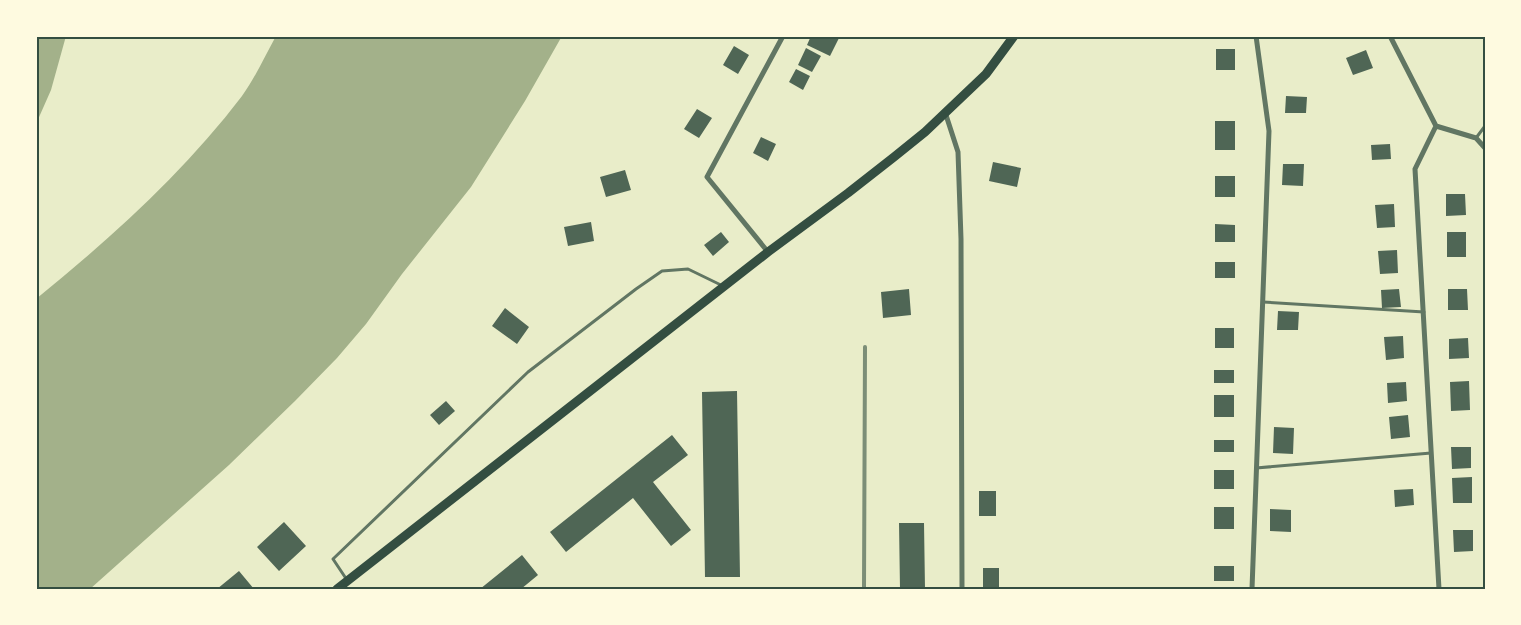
<svg xmlns="http://www.w3.org/2000/svg" width="1521" height="625" font-family="Commissioner,sans-serif">
	<rect width="100%" height="100%" fill="#e9edc9"/>
	<!-- water -->
	<path fill="#a3b18a" d="M 36,36 L 66,36 L 51,90 L 36,124 Z
		M 276,36 L 562,36 L 525,101 L 471,187 L 402,274 L 366,324 L 337,358 L 295,401 L 229,465 L 90,589 L 36,589 L 36,299 C 110,239 184,172 242,96 C 255,78 265,56 276,36 Z"/>
	<!-- building -->
	<path fill="#4f6655" d="M 811,36 L 840,36 L 830,56 L 807,45 Z
		M 734,46 L 749,55 L 738,74 L 723,65 Z
		M 806,48 L 821,56 L 812,72 L 798,65 Z
		M 1216,49 L 1235,49 L 1235,70 L 1216,70 Z
		M 1366,50 L 1373,68 L 1353,75 L 1346,58 Z
		M 796,69 L 810,76 L 803,90 L 789,82 Z
		M 1286,96 L 1307,97 L 1306,113 L 1285,113 Z
		M 697,109 L 712,118 L 699,138 L 684,129 Z
		M 1215,121 L 1235,121 L 1235,150 L 1215,150 Z
		M 761,137 L 776,144 L 768,161 L 753,153 Z
		M 1390,144 L 1391,159 L 1372,160 L 1371,145 Z
		M 993,162 L 1021,168 L 1017,187 L 989,181 Z
		M 1283,164 L 1304,164 L 1303,186 L 1282,185 Z
		M 625,170 L 631,190 L 606,197 L 600,177 Z
		M 1215,176 L 1235,176 L 1235,197 L 1215,197 Z
		M 1446,194 L 1465,194 L 1466,215 L 1446,216 Z
		M 1394,204 L 1395,227 L 1377,228 L 1375,205 Z
		M 591,222 L 594,241 L 568,246 L 564,227 Z
		M 1215,224 L 1235,225 L 1235,242 L 1215,242 Z
		M 721,232 L 729,242 L 713,256 L 704,245 Z
		M 1447,232 L 1466,232 L 1466,257 L 1447,257 Z
		M 1397,250 L 1398,273 L 1380,274 L 1378,251 Z
		M 1215,262 L 1235,262 L 1235,278 L 1215,278 Z
		M 909,289 L 911,315 L 883,318 L 881,292 Z
		M 1399,289 L 1401,307 L 1382,308 L 1381,290 Z
		M 1448,289 L 1467,289 L 1468,310 L 1448,310 Z
		M 505,308 L 529,327 L 517,344 L 492,326 Z
		M 1278,311 L 1299,312 L 1298,330 L 1277,330 Z
		M 1215,328 L 1234,328 L 1234,348 L 1215,348 Z
		M 1403,336 L 1404,358 L 1386,360 L 1384,337 Z
		M 1468,338 L 1469,358 L 1449,359 L 1449,339 Z
		M 1214,370 L 1234,370 L 1234,383 L 1214,383 Z
		M 1469,381 L 1470,410 L 1451,411 L 1450,382 Z
		M 1406,382 L 1407,401 L 1388,403 L 1387,383 Z
		M 737,391 L 740,577 L 705,577 L 702,392 Z
		M 1214,395 L 1234,395 L 1234,417 L 1214,417 Z
		M 446,401 L 455,411 L 439,425 L 430,415 Z
		M 1408,415 L 1410,437 L 1391,439 L 1389,417 Z
		M 1274,427 L 1294,428 L 1293,454 L 1273,453 Z
		M 672,435 L 688,455 L 653,482 L 691,530 L 671,546 L 633,498 L 566,552 L 550,532 Z
		M 1214,440 L 1234,440 L 1234,452 L 1214,452 Z
		M 1451,447 L 1471,447 L 1471,468 L 1452,469 Z
		M 1214,470 L 1234,470 L 1234,489 L 1214,489 Z
		M 1472,477 L 1472,503 L 1453,503 L 1452,478 Z
		M 1413,489 L 1414,505 L 1395,507 L 1394,490 Z
		M 979,491 L 996,491 L 996,516 L 979,516 Z
		M 1214,507 L 1234,507 L 1234,529 L 1214,529 Z
		M 1270,509 L 1291,510 L 1291,532 L 1270,531 Z
		M 284,522 L 306,546 L 279,571 L 257,547 Z
		M 899,523 L 924,523 L 925,589 L 900,589 Z
		M 1453,530 L 1473,530 L 1473,551 L 1454,552 Z
		M 522,555 L 538,575 L 521,589 L 480,589 Z
		M 1214,566 L 1234,566 L 1234,581 L 1214,581 Z
		M 983,568 L 999,568 L 999,589 L 983,589 Z
		M 239,571 L 254,589 L 217,589 Z"/>
	<g fill="none" stroke-linecap="round" stroke-linejoin="round">
		<!-- service -->
		<path stroke="#617663" stroke-width="3" d="M 1476,138 L 1485,126
			M 1263,302 L 1424,312
			M 1256,468 L 1431,453
			M 347,580 L 333,559 L 528,372 L 636,289 L 662,271 L 688,269 L 723,286"/>
		<!-- minor -->
		<path stroke="#617663" stroke-width="5" d="M 1390,36 L 1436,126 L 1476,138 L 1485,148
			M 945,112 L 958,152 L 961,239 L 962,589
			M 1436,126 L 1415,169 L 1439,589
			M 768,252 L 707,177 L 783,36
			M 1252,589 L 1269,131 L 1256,36"/>
		<!-- secondary -->
		<path stroke="#344e41" stroke-width="9" d="M 337,589 L 768,252 L 848,193 L 894,157 L 925,132 L 986,74 L 1014,36"/>
		<!-- rail -->
		<path stroke="#7c8e77" stroke-width="4" d="M 864,589 L 865,347"/>
	</g>
	<!-- border -->
	<rect width="1521" height="625" fill="none" stroke="#fefae0" stroke-width="75"/>
	<rect x="38" y="38" width="1446" height="550" fill="none" stroke="#344e41" stroke-width="2"/>
</svg>
